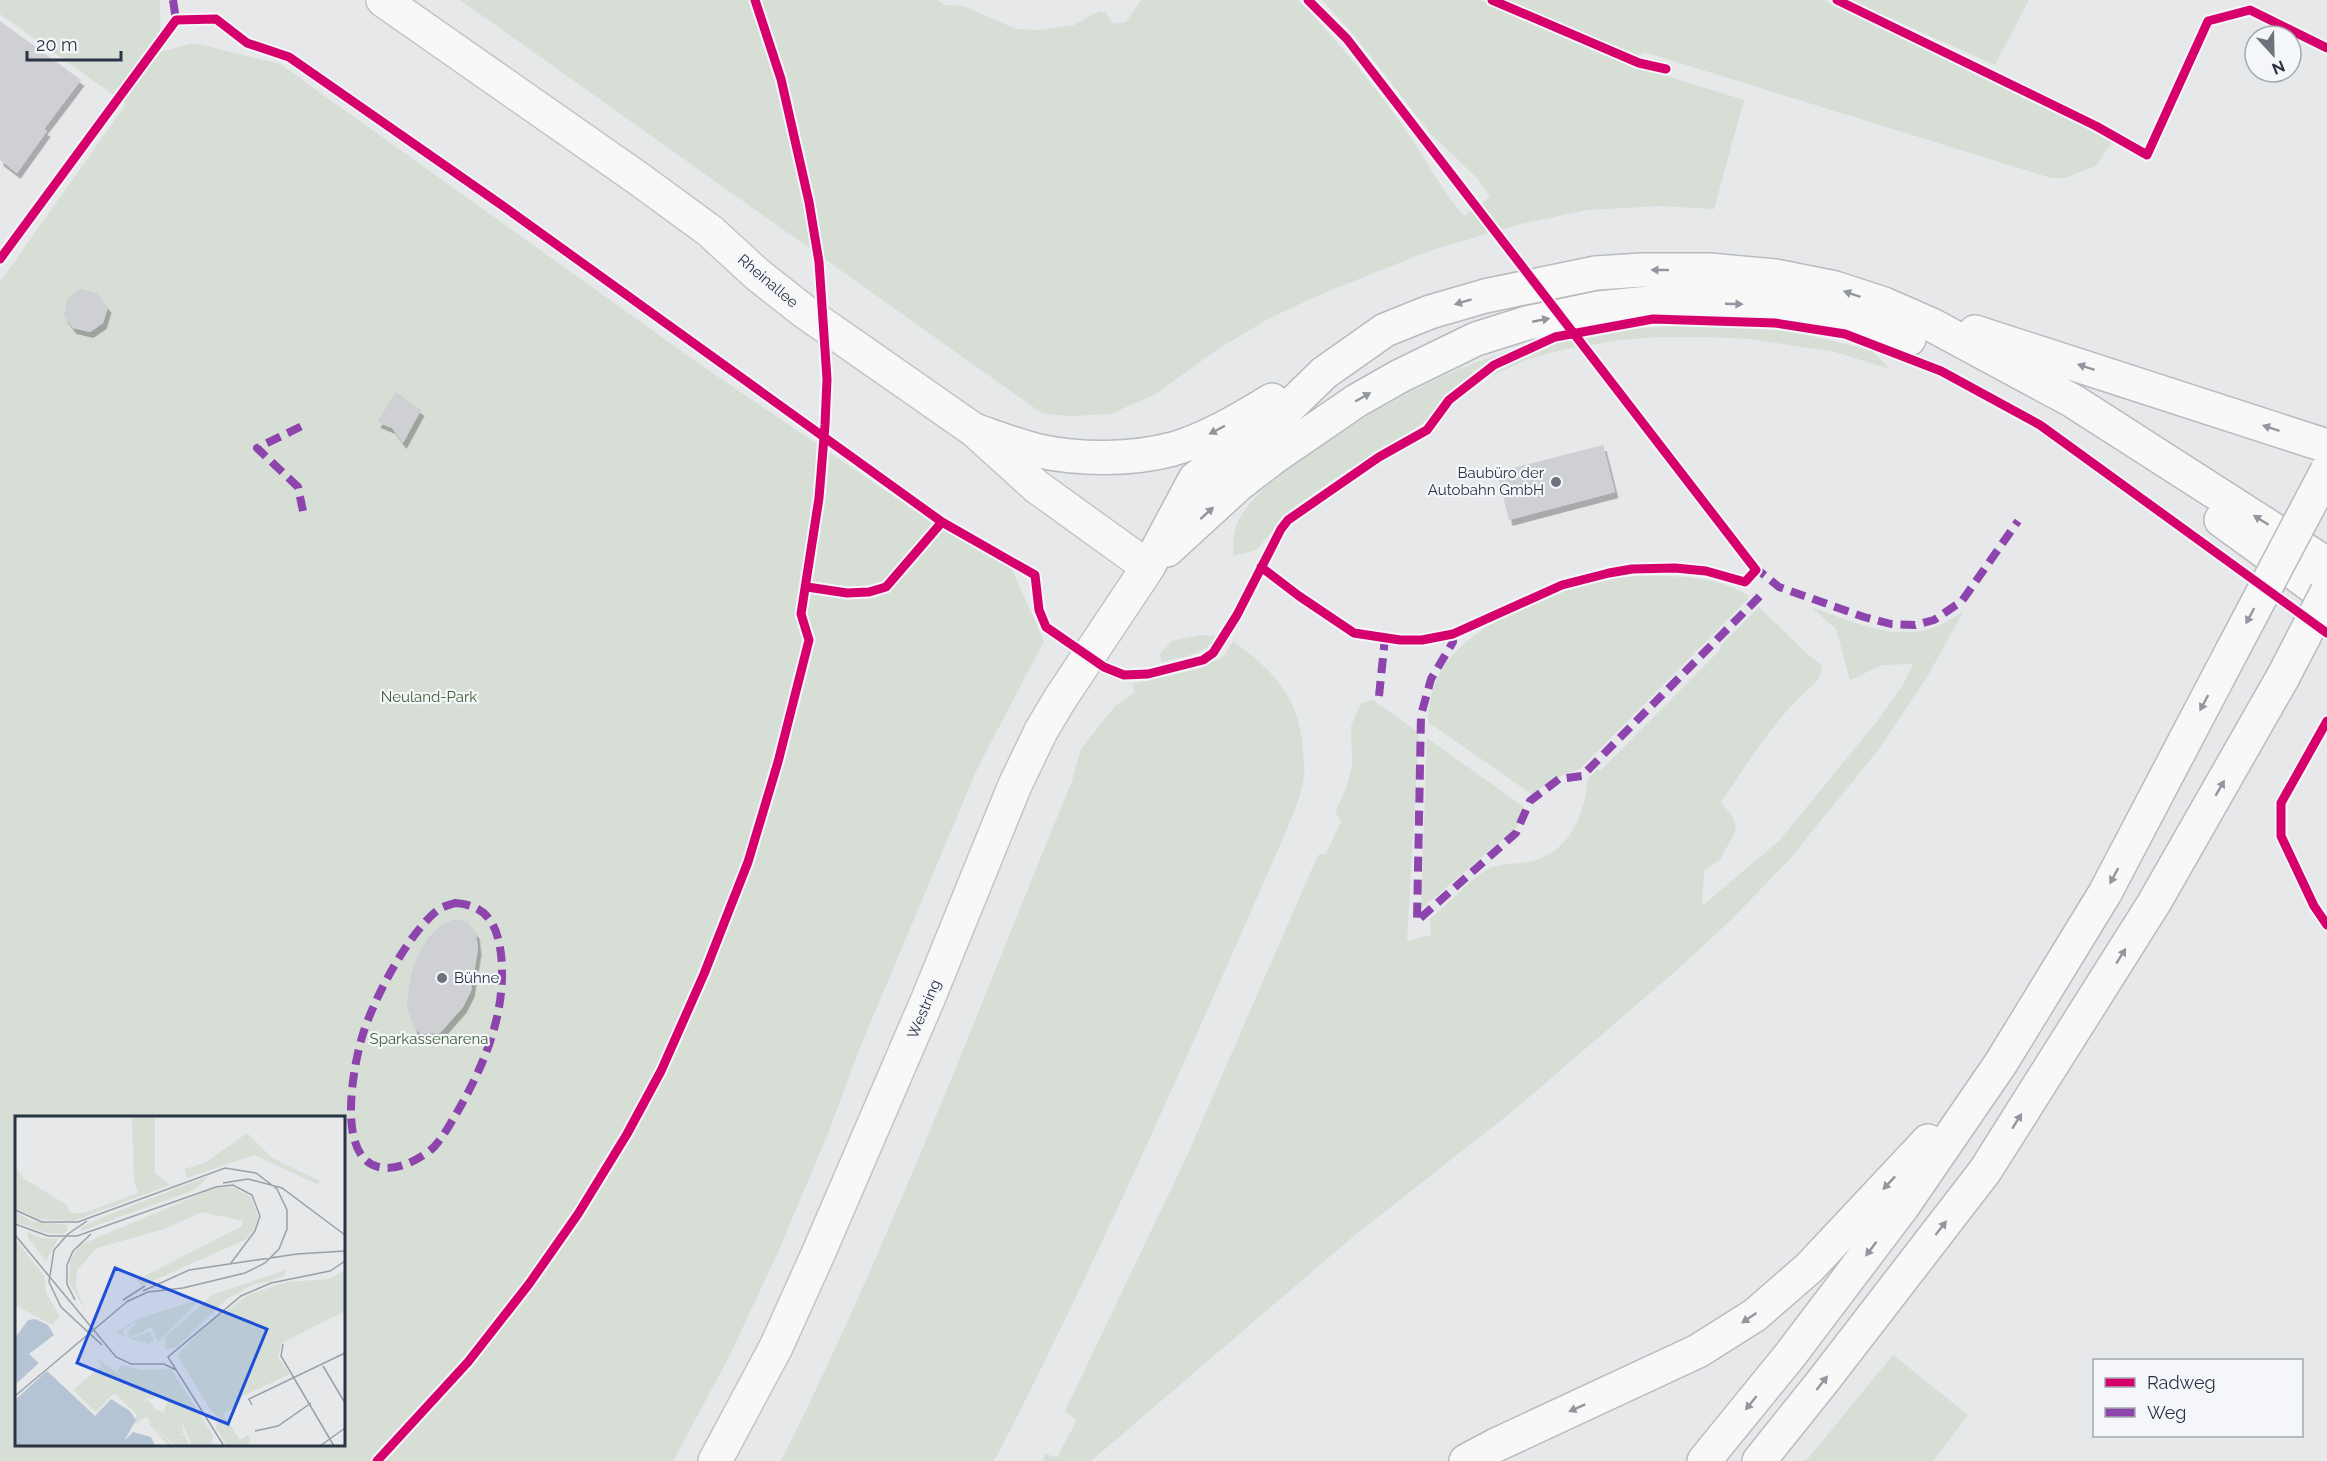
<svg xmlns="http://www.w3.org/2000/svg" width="2327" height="1461" font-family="Raleway,sans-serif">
	<defs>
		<filter id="shadow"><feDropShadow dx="3.5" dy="6" stdDeviation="0" flood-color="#0004"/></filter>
	</defs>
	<rect width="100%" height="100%" fill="#e6e8ea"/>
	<!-- green -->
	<path fill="#d6ded6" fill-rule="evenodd" d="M 0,0 L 160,0 L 161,52 L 194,43 L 280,64 L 698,363 L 946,532 L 1010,565 L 1044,641 L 977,769 L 859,1050 L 829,1131 L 779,1250 L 729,1357 L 673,1461 L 0,1461 L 0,282 L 126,104 L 0,14 ZM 16,1118 L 344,1118 L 344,1444 L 16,1444 Z
		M 460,0 L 937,0 L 944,5 L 963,6 L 1016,29 L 1040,30 L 1074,25 L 1099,11 L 1106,13 L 1113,24 L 1126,22 L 1141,0 L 1298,0 C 1337,40 1372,82 1404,128 C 1425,157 1441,190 1464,216 L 1490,197 L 1477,178 L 1430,133 L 1354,35 L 1322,0 L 1480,0 L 1618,61 L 1744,100 L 1714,209 L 1660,206 L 1586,210 L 1517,225 L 1429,251 L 1319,295 L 1270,318 L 1218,349 L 1154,395 L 1110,414 L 1071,416 L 1043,414 Z
		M 1506,0 L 1824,0 L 2113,141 L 2096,166 L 2065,178 L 2051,178 L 1644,52 L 1637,57 Z
		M 1849,0 L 2029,0 L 1995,65 Z
		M 1709,324 L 1793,332 L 1871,350 L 1890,369 L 1835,352 L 1750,339 L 1706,337 L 1657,337 L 1622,340 L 1566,349 L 1528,359 L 1458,391 L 1449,410 L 1431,418 L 1337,477 L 1294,507 L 1256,550 L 1233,556 C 1233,542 1233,528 1241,516 C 1255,492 1282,474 1304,458 C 1367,413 1432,376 1506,352 C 1571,331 1641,328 1709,324 Z
		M 1641,576 C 1678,576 1714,575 1747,595 L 1748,599 L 1580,769 C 1561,775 1548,781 1533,795 L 1428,722 C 1429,709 1430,694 1436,681 C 1460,626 1549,592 1604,580 C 1616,577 1629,577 1641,576 Z
		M 1759,607 L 1806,653 L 1822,665 C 1822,681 1810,687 1799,698 C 1768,729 1746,766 1721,802 L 1733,817 L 1736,830 L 1720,860 L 1704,871 L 1702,906 L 1779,841 L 1878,720 L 1903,685 L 1913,664 L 1882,665 L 1850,680 L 1836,629 L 1811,607 C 1847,619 1890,641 1929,629 C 1941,626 1952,618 1963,612 L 1930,672 L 1879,749 L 1789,860 L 1731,920 L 1678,969 L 1513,1111 L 1355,1235 L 1091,1461 L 1043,1461 L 1045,1454 L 1057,1457 L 1077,1420 L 1065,1411 L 1186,1158 L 1318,855 L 1326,854 L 1341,821 L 1335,812 L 1347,786 L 1352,764 L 1351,726 L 1361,703 L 1373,700 L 1419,733 L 1407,941 L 1431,935 L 1430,919 C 1448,904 1467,882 1486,870 C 1499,862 1521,865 1536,860 C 1570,850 1586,812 1587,780 L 1598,769 L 1600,771 L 1721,649 L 1720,646 Z
		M 1202,635 L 1218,636 C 1204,655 1184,657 1162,662 L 1160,654 L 1172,641 Z
		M 1233,641 C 1274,671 1301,699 1303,753 C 1304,760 1305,769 1304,776 C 1301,801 1287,827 1278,850 C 1188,1054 1099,1258 997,1456 L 993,1461 L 781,1461 C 892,1240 978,1009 1072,781 L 1081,749 L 1115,706 L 1135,692 L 1132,684 L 1198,669 L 1224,656 Z
		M 1427,738 L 1524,807 L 1517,827 L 1421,909 Z
		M 1893,1355 L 1968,1415 L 1933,1461 L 1806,1461 Z"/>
	<!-- building -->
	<path fill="#ced0d3" filter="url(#shadow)" d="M 0,21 L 81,80 L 44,129 L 47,131 L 17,173 L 0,160 Z
		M 80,289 L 97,293 L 108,307 L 103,323 L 90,332 L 73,328 L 64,316 L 67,299 Z
		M 396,392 L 421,410 L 403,443 L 392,428 L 377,422 Z
		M 1603,445 L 1615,492 L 1509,520 L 1497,472 Z
		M 455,919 L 468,922 L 476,933 L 478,949 L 471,991 L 463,1007 L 440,1033 L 421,1034 L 414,1028 L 407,1007 L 410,980 L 414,965 L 420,951 L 428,938 L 441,925 Z"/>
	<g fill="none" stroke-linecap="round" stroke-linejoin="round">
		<!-- major casing -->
		<g stroke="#c2c5c8" stroke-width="36">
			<path id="major" d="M 383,0 L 639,179 L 710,231 L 758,275 L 805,312 L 974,430 L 1037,487 L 1148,567 L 1060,699 L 1041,731 L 1015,785 L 928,999 L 818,1254 L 776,1347 L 715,1461"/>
		</g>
		<!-- highway casing -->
		<g stroke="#b8bbbf" stroke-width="36">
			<path id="highway" d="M 1975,332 L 2327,446
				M 974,430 C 995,437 1017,446 1039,451 C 1081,460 1132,460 1173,449 C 1207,439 1241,419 1272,400
				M 2221,520 L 2327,597
				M 1167,550 L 1238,485 L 1273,458 L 1356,401 L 1400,376 L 1476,339 L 1527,323 L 1599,308 L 1659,302 L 1739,303 L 1803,310 L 1874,324 L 1909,339
				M 1148,567 L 1195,479 L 1283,413 L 1324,373 L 1385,330 L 1430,312 L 1485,296 L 1596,273 L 1642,270 L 1709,270 L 1775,276 L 1835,288 L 1884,304 L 1932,325 L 2073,401 L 2327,564
				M 1466,1461 L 1496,1445 L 1698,1351 L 1755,1315 L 1809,1268 L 1928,1141
				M 1704,1461 L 1791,1354 L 1903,1206 L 2001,1063 L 2105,893 L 2232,651
				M 1759,1461 L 1823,1381 L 1985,1171 L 2154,903 L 2283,677"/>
		</g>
		<!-- major -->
		<use href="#major" stroke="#f8f8f8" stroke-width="33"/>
		<!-- highway -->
		<use href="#highway" stroke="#f8f8f8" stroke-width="33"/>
		<!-- highway-bridge casing -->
		<g stroke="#b8bbbf" stroke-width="36" stroke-linecap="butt">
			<path id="highway-bridge" d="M 2232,651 L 2327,471
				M 2283,677 L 2327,592"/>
		</g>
		<!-- highway-bridge -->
		<use href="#highway-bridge" stroke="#f8f8f8" stroke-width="33"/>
		<!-- quiet -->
		<path stroke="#8e44ad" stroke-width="8" stroke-dasharray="15 8" stroke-linecap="butt" d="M 173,0 L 176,20
			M 303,511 L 298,487 L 257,448 L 304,425
			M 1753,566 L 1779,587 L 1864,617 L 1891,624 L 1915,625 L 1934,620 L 1962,601 L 2018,521
			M 1453,634 L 1453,642 L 1431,679 L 1421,715 L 1417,921 L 1516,833 L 1530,801 L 1559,779 L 1582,776 L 1761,595
			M 1379,696 L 1385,638
			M 455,903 C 487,905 497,924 501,954 C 507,1010 486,1061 459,1109 C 452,1121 444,1136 434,1147 C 422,1158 401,1169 385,1168 C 334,1165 353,1068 362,1037 C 373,1000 408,933 438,910 C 443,906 450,905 455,903 Z"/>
		<!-- cycleway casing -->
		<g stroke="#f4f6f9" stroke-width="13">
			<path id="cycleway" d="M 1492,0 L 1639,63 L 1666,69
				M 1837,0 L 2096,126 L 2147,155 L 2208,21 L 2250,10 L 2327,48
				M 0,259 L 176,20 L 216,19 L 247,43 L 289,57 L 503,206 L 942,522 L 1035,575 L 1039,610 L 1046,627 L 1104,667 L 1124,675 L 1148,674 L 1203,660 L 1213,653 L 1237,615 L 1281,529 L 1288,520 L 1379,457 L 1427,430 L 1449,400 L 1494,365 L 1555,337 L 1653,319 L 1775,323 L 1845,334 L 1941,371 L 2040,425 L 2327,633
				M 1261,567 L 1299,596 L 1354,633 L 1400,640 L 1422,640 L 1453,634 L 1562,585 L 1609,573 L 1632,569 L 1675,568 L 1706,571 L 1745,582 L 1756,570 L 1347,39 L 1308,0
				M 807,587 L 847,593 L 869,592 L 886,587 L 942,522
				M 2327,721 L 2281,803 L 2281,836 L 2314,906 L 2327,925
				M 377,1461 L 468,1362 L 529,1284 L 578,1214 L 627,1134 L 661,1071 L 704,974 L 748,862 L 778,762 L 809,640 L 801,614 L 819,498 L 825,425 L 827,379 L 819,262 L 809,202 L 781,79 L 755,0"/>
		</g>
		<!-- cycleway -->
		<use href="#cycleway" stroke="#d6006c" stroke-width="9"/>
	</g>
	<!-- one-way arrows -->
	<defs><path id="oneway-solid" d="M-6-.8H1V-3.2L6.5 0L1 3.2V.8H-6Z" transform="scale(1.5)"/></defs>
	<g fill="#92969e">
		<use href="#oneway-solid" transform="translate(1660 270) rotate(180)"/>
		<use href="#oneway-solid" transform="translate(1852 294) rotate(-161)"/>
		<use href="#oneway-solid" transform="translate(1463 302) rotate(163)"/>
		<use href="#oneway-solid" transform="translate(1734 304) rotate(2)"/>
		<use href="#oneway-solid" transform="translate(1541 320) rotate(-11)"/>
		<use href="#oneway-solid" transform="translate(2086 367) rotate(-162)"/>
		<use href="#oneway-solid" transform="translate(1363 397) rotate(-30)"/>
		<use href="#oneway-solid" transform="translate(2271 428) rotate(-162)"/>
		<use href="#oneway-solid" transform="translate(1217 430) rotate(152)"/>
		<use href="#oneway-solid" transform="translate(1207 513) rotate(-42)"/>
		<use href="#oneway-solid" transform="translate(2261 520) rotate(-148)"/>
		<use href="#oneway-solid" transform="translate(2250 616) rotate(118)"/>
		<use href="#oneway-solid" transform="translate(2204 703) rotate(118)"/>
		<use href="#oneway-solid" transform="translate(2220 788) rotate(-60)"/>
		<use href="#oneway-solid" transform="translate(2114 876) rotate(118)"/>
		<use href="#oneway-solid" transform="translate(2121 956) rotate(-58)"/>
		<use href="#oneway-solid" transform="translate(2017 1121) rotate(-58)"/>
		<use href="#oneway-solid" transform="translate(1889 1183) rotate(133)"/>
		<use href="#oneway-solid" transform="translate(1941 1228) rotate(-52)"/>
		<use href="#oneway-solid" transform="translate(1871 1249) rotate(127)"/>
		<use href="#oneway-solid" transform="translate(1749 1318) rotate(146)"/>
		<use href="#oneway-solid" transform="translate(1822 1383) rotate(-52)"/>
		<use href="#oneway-solid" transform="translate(1751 1403) rotate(129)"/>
		<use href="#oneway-solid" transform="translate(1577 1408) rotate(156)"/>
	</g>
	<!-- markers -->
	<g fill="#6c737f" stroke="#f4f6f9" stroke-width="2">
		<circle cx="1556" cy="482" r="6"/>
		<circle cx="442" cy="978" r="6"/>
	</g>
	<g text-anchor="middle" stroke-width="4.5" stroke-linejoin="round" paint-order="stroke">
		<!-- street labels -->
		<g font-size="15" fill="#2b3445" stroke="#f4f6f9">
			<text transform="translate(768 281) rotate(40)" y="5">Rheinallee</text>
			<text transform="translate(924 1009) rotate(-67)" y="5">Westring</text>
		</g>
		<!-- poi labels -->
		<g font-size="15" fill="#2b3445" stroke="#f4f6f9" text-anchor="end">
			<text x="1544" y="478">Baubüro der<tspan x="1544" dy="17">Autobahn GmbH</tspan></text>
			<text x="454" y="983" text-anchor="start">Bühne</text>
		</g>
		<!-- park labels -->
		<g font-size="15" fill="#3f6138" stroke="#f4f6f9">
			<text x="429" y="702">Neuland-Park</text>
			<text x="429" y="1044">Sparkassenarena</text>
		</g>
	</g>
	<!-- overview -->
	<g transform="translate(15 1116)">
		<rect width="330" height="330" fill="#e6e8ea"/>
		<path d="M 117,0 L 140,0 L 140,57 L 155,69 L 58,105 L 24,103 L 0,93 L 0,49 L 8,62 L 52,89 L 55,97 L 69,97 L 123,77 L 119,64 ZM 232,17 L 257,42 L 305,65 L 302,68 L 239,39 L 172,62 L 169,53 L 190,47 ZM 194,60 L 179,74 L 66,115 L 66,111 L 88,101 ZM 218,71 L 236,81 L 243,100 L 240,112 L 230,124 L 126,170 L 122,164 L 227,110 L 228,105 L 187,96 L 149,113 L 82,132 L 62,154 L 61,171 L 70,194 L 54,166 L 55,145 L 65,129 L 197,73 ZM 0,96 L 17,105 L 52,109 L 53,114 L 48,118 L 32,117 L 0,106 ZM 13,116 L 26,122 L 43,123 L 31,145 L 13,122 ZM 0,123 L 29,160 L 31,177 L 45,200 L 37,209 L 0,189 ZM 271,154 L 268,161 L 235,170 L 212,183 L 162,231 L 150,234 L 150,221 L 197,179 ZM 330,154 L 330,195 L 267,227 L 263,241 L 275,258 L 228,280 L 225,287 L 208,298 L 225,324 L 233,319 L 235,323 L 233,330 L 212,330 L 201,312 L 204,300 L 197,296 L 162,239 L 195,206 L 235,178 L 272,166 L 314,163 ZM 186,183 L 143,226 L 136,211 L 115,222 L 112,216 L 125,204 L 107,214 L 111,221 L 101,216 L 125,202 ZM 134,216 L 139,223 L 134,228 L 115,223 ZM 81,242 L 108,261 L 102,255 L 107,249 L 127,254 L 156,253 L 198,319 L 197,330 L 177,330 L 166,303 L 169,318 L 163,318 L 170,320 L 175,330 L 167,330 L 154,312 L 166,330 L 161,330 L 138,310 L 159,330 L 154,330 L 133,307 L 137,308 L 131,301 L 120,308 L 121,298 L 102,279 L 98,278 L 81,296 L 58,274 L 85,251 L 91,256 ZM 123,255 L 132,281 L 137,283 L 141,277 L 153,285 L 149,296 L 141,294 L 133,284 L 122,291 L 132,283 Z" fill="#d6ded6" fill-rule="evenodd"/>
		<path d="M 20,203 L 33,209 L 39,219 L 14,238 L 80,300 L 96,283 L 115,295 L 121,304 L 109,325 L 118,316 L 136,321 L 140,330 L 0,330 L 0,222 L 13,204 Z" fill="#b4c4d5"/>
		<path d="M 26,245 L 34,253 L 0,284 L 0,269 Z" fill="#e6e8ea"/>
		<path fill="none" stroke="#9ba0a8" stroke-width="1.5" d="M 208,67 L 233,63 L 267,72 L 330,119M 0,94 L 27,106 L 63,106 L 210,52 L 241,57 L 262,73 L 272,94 L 272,113 L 264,133 L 250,147 L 230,157 L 168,172 L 133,176 L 111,186M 72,105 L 53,118 L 39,134 L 34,166 L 46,191 L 87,229M 0,108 L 33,120 L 62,120 L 201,71 L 218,69 L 237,79 L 245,100 L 240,115 L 216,147M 0,119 L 101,241 L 116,248 L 149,248 L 161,254M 128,175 L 174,154 L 282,138 L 330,135M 60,184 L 52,168 L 52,149 L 58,135 L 76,118M 108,184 L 130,170M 268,228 L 266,240 L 319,330M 308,250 L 330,287M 0,280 L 114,184M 237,289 L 234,283 L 330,237M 240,315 L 263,310 L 296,287M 209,330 L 153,241 L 226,180 L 256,167 L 315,155 L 330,145M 305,330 L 330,312"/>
		<path fill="#1d4ed8" fill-opacity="0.15" stroke="#1d4ed8" stroke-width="3" d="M 100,152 L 252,213 L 213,308 L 62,247 Z"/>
		<rect width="330" height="330" fill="none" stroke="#2b3445" stroke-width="3"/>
	</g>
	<!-- legend -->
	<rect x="2093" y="1359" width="210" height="78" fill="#f4f6f9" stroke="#a4a8b1" stroke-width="1.5"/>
	<rect x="2105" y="1378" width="30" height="9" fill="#d6006c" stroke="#a4a8b1" stroke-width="1.5"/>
	<text x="2147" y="1389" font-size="18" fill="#2b3445">Radweg</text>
	<rect x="2105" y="1408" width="30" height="9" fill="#8e44ad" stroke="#a4a8b1" stroke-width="1.5"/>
	<text x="2147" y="1419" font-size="18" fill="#2b3445">Weg</text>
	<!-- north arrow -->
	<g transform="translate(2273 54) rotate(158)"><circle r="28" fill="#f4f6f9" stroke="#a4a8b1" stroke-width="1.5"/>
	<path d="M0-4.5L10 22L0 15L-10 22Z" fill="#6c737f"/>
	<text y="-9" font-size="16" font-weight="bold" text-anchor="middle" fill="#2b3445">N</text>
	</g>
	<!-- scale -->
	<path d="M27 51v9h94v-9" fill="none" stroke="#2b3445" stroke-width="3"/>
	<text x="36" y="51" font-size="18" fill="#2b3445" stroke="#f4f6f9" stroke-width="4.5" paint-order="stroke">20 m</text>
</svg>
